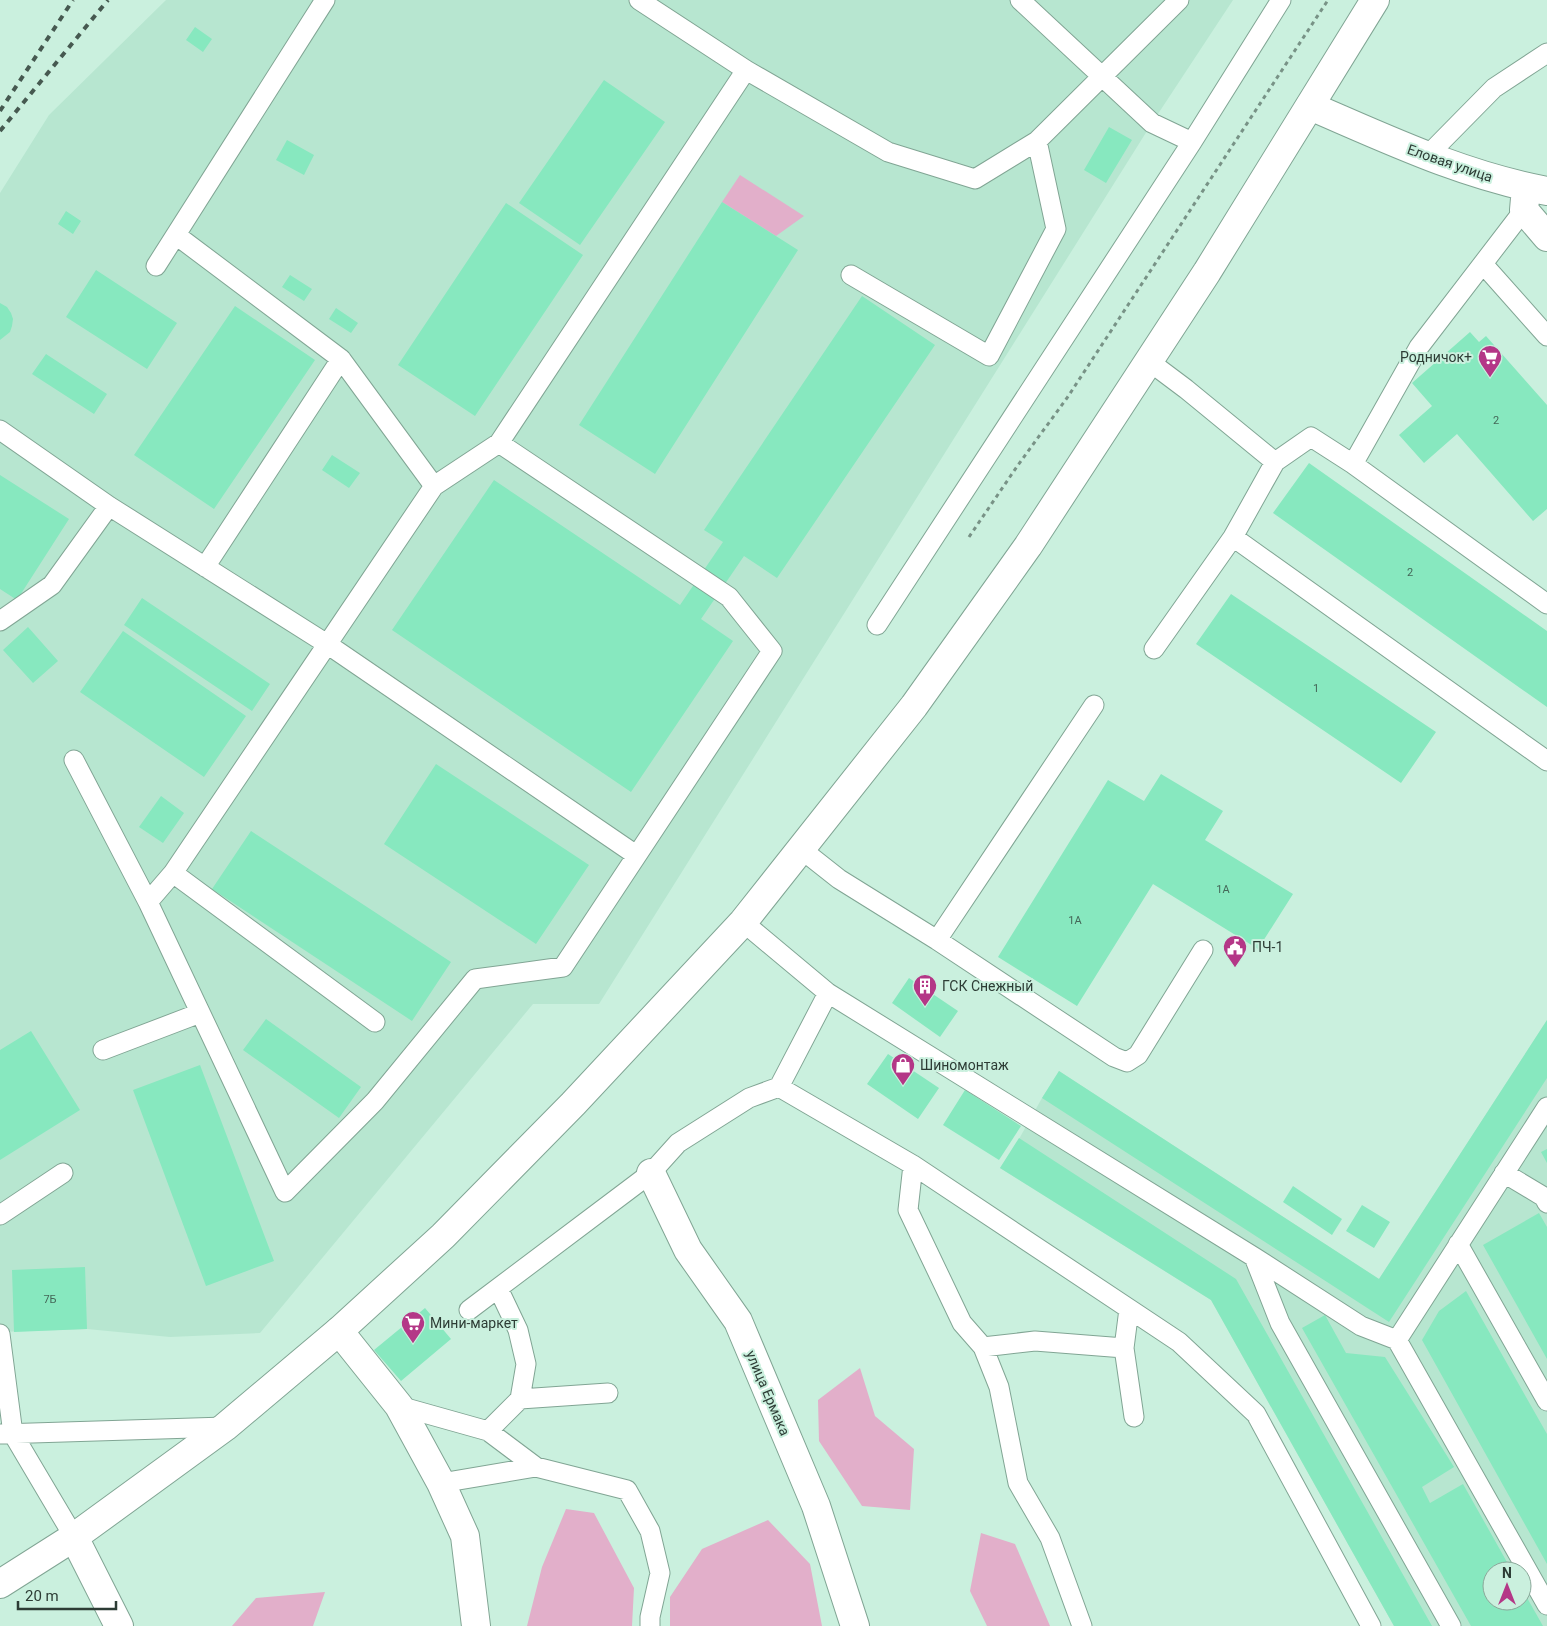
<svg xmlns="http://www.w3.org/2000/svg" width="1547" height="1626" font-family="Roboto,sans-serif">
	<rect width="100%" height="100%" fill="#caf0de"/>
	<!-- built -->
	<path fill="#b7e6d0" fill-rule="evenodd" d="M 166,0 L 1233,0 L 1152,123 L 599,1004 L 533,1004 L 260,1333 L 170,1337 L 87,1329 L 0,1332 L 0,193 L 49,115 Z
		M 1547,1020 L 1547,1626 L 1394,1626 L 1211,1300 L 1000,1168 L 1019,1139 L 1042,1098 L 1059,1071 L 1379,1279 ZM 1492,1571 L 1522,1571 L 1522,1601 L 1492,1601 Z"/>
	<!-- green -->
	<path fill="#e2afca" d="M 740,175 L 804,216 L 776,236 L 722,202 Z
		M 860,1368 L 875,1416 L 914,1449 L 910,1510 L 862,1506 L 819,1441 L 818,1400 Z
		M 566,1509 L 594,1513 L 634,1588 L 632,1626 L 527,1626 L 542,1567 Z
		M 768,1520 L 810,1564 L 822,1626 L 670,1626 L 670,1597 L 702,1549 Z
		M 981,1533 L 1015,1544 L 1050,1626 L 987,1626 L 970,1591 Z
		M 325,1592 L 313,1626 L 232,1626 L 256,1598 Z"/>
	<!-- building -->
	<path fill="#87e8bf" d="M 195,27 L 212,39 L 203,52 L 186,40 Z
		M 604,80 L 665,122 L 580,245 L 519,203 Z
		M 1109,127 L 1132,140 L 1106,183 L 1084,170 Z
		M 287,140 L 314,155 L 304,175 L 276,160 Z
		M 722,202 L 798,250 L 655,474 L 579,425 Z
		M 506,203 L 583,255 L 475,416 L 398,365 Z
		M 66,211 L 81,221 L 73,234 L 58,224 Z
		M 96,270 L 177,323 L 147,369 L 66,317 Z
		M 290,275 L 312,289 L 304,301 L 282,287 Z
		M 862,296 L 935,345 L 777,578 L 744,556 L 701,619 L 733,641 L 631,792 L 392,630 L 494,480 L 680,605 L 723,542 L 704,530 Z
		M 0,303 L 7,307 L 11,313 L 13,319 L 12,326 L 10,332 L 0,340 Z
		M 235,306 L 315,360 L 214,509 L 134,455 Z
		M 336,308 L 358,323 L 351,333 L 329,319 Z
		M 1470,332 L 1479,342 L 1486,336 L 1547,405 L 1547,509 L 1533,521 L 1457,434 L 1424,463 L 1399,435 L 1432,406 L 1412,383 Z
		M 46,354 L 107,394 L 94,414 L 32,374 Z
		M 332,455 L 360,473 L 349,488 L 322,470 Z
		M 1309,463 L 1547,631 L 1547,707 L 1273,513 Z
		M 0,475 L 69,519 L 17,600 L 0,589 Z
		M 1231,594 L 1436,732 L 1401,783 L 1196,644 Z
		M 142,598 L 270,684 L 252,711 L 124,625 Z
		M 28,627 L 58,661 L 33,683 L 3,650 Z
		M 123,631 L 246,716 L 204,777 L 80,692 Z
		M 436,764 L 589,865 L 536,944 L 384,844 Z
		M 1161,774 L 1223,811 L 1205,840 L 1293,894 L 1258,949 L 1153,884 L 1077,1006 L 998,957 L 1108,780 L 1144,801 Z
		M 161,796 L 184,813 L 163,843 L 139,827 Z
		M 251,831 L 451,962 L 412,1021 L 212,889 Z
		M 909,978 L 958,1011 L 940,1037 L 892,1003 Z
		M 266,1019 L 361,1087 L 339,1118 L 243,1050 Z
		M 1547,1020 L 1547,1078 L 1389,1322 L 1042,1098 L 1059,1071 L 1379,1279 Z
		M 31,1031 L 80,1110 L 0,1160 L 0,1050 Z
		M 888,1054 L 939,1088 L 918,1119 L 867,1084 Z
		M 200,1065 L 274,1261 L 206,1286 L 133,1090 Z
		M 965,1090 L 1021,1126 L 999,1160 L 943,1125 Z
		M 1019,1138 L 1236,1279 L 1432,1626 L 1394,1626 L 1211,1300 L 1000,1168 Z
		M 1547,1149 L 1547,1163 L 1541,1152 Z
		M 1293,1186 L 1342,1219 L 1332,1235 L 1283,1202 Z
		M 1362,1205 L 1390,1222 L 1374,1248 L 1346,1231 Z
		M 1539,1213 L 1547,1227 L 1547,1359 L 1483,1245 Z
		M 85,1267 L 87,1329 L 14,1332 L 12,1270 Z
		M 1466,1291 L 1547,1434 L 1547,1564 L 1422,1340 L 1439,1311 Z
		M 425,1308 L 451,1339 L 401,1381 L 374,1350 Z
		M 1325,1315 L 1346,1353 L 1385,1357 L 1454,1467 L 1422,1487 L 1430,1503 L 1463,1484 L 1512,1571 L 1492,1571 L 1492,1601 L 1522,1601 L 1522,1589 L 1543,1626 L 1471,1626 L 1302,1328 Z"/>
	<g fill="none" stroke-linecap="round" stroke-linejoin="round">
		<!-- service casing -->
		<g stroke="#81a594" stroke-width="21">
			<path id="service" d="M 639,0 L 746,70 L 888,152 L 975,179 L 1037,141 L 1179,0
				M 1020,0 L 1152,123 L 1192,142
				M 1426,157 L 1494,88 L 1547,53
				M 176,235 L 341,359 L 434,486
				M 1483,264 L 1547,336
				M 156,266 L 325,0
				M 851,275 L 989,356 L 1056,229 L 1037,141
				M 1150,362 L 1186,389 L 1275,462 L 1233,537 L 1154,649
				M 0,430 L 109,506 L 327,644 L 636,855
				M 1275,462 L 1311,437 L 1353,464 L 1547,604
				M 1353,464 L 1419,347 L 1524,210
				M 1233,537 L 1547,761
				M 205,567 L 341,359
				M 0,621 L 52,585 L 109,506
				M 877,625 L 1192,142 L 1281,0
				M 74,760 L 148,902 L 285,1192 L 375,1101 L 475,979 L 563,967 L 772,651 L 729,597 L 499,443
				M 801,849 L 839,879 L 937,940 L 1114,1057 L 1127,1062 L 1138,1055 L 1203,950
				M 173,873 L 375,1022
				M 148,902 L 173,873 L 434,486 L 499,443 L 746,70
				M 743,922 L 828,993 L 1254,1257 L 1361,1326 L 1397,1340 L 1547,1107
				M 937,940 L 1094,705
				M 103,1050 L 200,1013
				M 779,1087 L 913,1165 L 1179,1342 L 1256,1414 L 1371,1626
				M 913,1165 L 908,1210 L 962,1323 L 983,1347 L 999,1387 L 1018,1483 L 1050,1538 L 1082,1626
				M 1504,1173 L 1544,1197 L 1547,1203
				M 0,1215 L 63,1173
				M 1458,1244 L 1547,1401
				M 1254,1257 L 1280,1323 L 1451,1626
				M 1129,1309 L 1124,1348 L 1134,1417
				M 469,1310 L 651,1173 L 678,1143 L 749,1098 L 779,1087 L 828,993
				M 0,1334 L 13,1434 L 74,1537
				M 1397,1340 L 1547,1605
				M 983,1347 L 1035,1341 L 1124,1348
				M 520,1399 L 608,1393
				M 399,1406 L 488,1431 L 536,1467
				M 488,1431 L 520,1399 L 526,1364 L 518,1330 L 498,1288
				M 0,1434 L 225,1427
				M 441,1483 L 536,1467 L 627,1490 L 650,1531 L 660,1573 L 650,1617 L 650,1626"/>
		</g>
		<!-- minor casing -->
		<g stroke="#81a594" stroke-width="30">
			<path id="minor" d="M 1310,106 C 1389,140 1462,175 1547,191
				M 1526,187 L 1524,210 L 1547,237
				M 651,1173 L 688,1250 L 738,1321 L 816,1506 L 855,1626
				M 339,1331 L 399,1406 L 441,1483 L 465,1536 L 476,1626
				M 74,1537 L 119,1626"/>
		</g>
		<!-- tertiary casing -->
		<g stroke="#81a594" stroke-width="30">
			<path id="tertiary" d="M 0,1584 L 74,1537 L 225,1427 L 339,1331 L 443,1236 L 573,1104 L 743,922 L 914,706 L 1028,546 L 1207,272 L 1375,0"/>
		</g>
		<!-- path -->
		<path stroke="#789286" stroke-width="3" stroke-dasharray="4 4" stroke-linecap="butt" d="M 969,537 L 1018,465 L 1067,398 L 1328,0"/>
		<!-- service -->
		<use href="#service" stroke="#fff" stroke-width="19"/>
		<!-- minor -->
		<use href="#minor" stroke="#fff" stroke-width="28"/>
		<!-- tertiary -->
		<use href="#tertiary" stroke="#fff" stroke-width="28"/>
		<!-- rail -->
		<path stroke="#465950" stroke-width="4" stroke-dasharray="6 6" stroke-linecap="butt" d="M 0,111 L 73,0
			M 0,131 L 108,0"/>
	</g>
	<!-- icons -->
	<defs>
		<g id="supermarket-pin" transform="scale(1.25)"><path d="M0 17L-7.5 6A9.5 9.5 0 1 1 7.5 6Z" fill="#b43787" stroke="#caf0de"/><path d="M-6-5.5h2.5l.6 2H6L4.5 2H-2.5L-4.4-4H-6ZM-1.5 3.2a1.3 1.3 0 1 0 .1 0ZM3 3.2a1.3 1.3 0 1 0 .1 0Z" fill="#fff"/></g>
		<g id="civic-pin" transform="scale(1.25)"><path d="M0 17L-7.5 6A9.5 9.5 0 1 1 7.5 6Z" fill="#b43787" stroke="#caf0de"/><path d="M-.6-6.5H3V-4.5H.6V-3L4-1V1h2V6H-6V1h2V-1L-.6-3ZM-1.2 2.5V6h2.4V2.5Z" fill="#fff"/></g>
		<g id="building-pin" transform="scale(1.25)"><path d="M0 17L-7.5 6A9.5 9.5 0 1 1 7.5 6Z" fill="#b43787" stroke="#caf0de"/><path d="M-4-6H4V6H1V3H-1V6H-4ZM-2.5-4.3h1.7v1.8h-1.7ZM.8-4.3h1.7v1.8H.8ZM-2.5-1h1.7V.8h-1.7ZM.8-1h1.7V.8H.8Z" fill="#fff"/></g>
		<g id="shop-pin" transform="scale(1.25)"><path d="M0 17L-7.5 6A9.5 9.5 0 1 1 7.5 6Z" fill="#b43787" stroke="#caf0de"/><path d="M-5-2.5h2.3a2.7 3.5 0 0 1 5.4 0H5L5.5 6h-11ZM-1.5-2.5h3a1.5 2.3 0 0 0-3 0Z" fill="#fff"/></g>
	</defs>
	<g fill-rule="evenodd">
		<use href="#supermarket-pin" x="1490" y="357"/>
		<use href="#civic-pin" x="1235" y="947"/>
		<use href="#building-pin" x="925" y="986"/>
		<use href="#shop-pin" x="903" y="1065"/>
		<use href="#supermarket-pin" x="413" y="1323"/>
	</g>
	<g text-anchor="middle" stroke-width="4" stroke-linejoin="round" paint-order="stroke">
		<!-- number labels -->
		<g font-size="11" fill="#446758">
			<text x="1496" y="424">2</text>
			<text x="1410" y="576">2</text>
			<text x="1316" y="692">1</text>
			<text x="1223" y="893">1А</text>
			<text x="1075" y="924">1А</text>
			<text x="50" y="1303">7Б</text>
		</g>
		<!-- street labels -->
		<g font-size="14" fill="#2d3c35" stroke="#caf0de">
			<text transform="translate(1450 163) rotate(19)" y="5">Еловая улица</text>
			<text transform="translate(768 1393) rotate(67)" y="5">улица Ермака</text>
		</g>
		<!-- poi labels -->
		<g font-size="14" fill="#2d3c35" stroke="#caf0de" text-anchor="start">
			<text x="1472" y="362" text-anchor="end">Родничок+</text>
			<text x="1252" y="952">ПЧ-1</text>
			<text x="942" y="991">ГСК Снежный</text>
			<text x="920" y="1070">Шиномонтаж</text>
			<text x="430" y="1328">Мини-маркет</text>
		</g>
	</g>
	<!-- north arrow -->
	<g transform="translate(1507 1586)"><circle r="24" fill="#caf0de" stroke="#8ba89a"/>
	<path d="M0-4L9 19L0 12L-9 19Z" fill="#b43787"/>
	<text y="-8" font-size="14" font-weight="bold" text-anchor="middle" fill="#2d3c35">N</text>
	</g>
	<!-- scale -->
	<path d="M18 1601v8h98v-8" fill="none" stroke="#2d3c35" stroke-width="2.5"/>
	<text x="25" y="1601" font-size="15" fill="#2d3c35" stroke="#caf0de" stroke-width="4" paint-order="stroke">20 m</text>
</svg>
